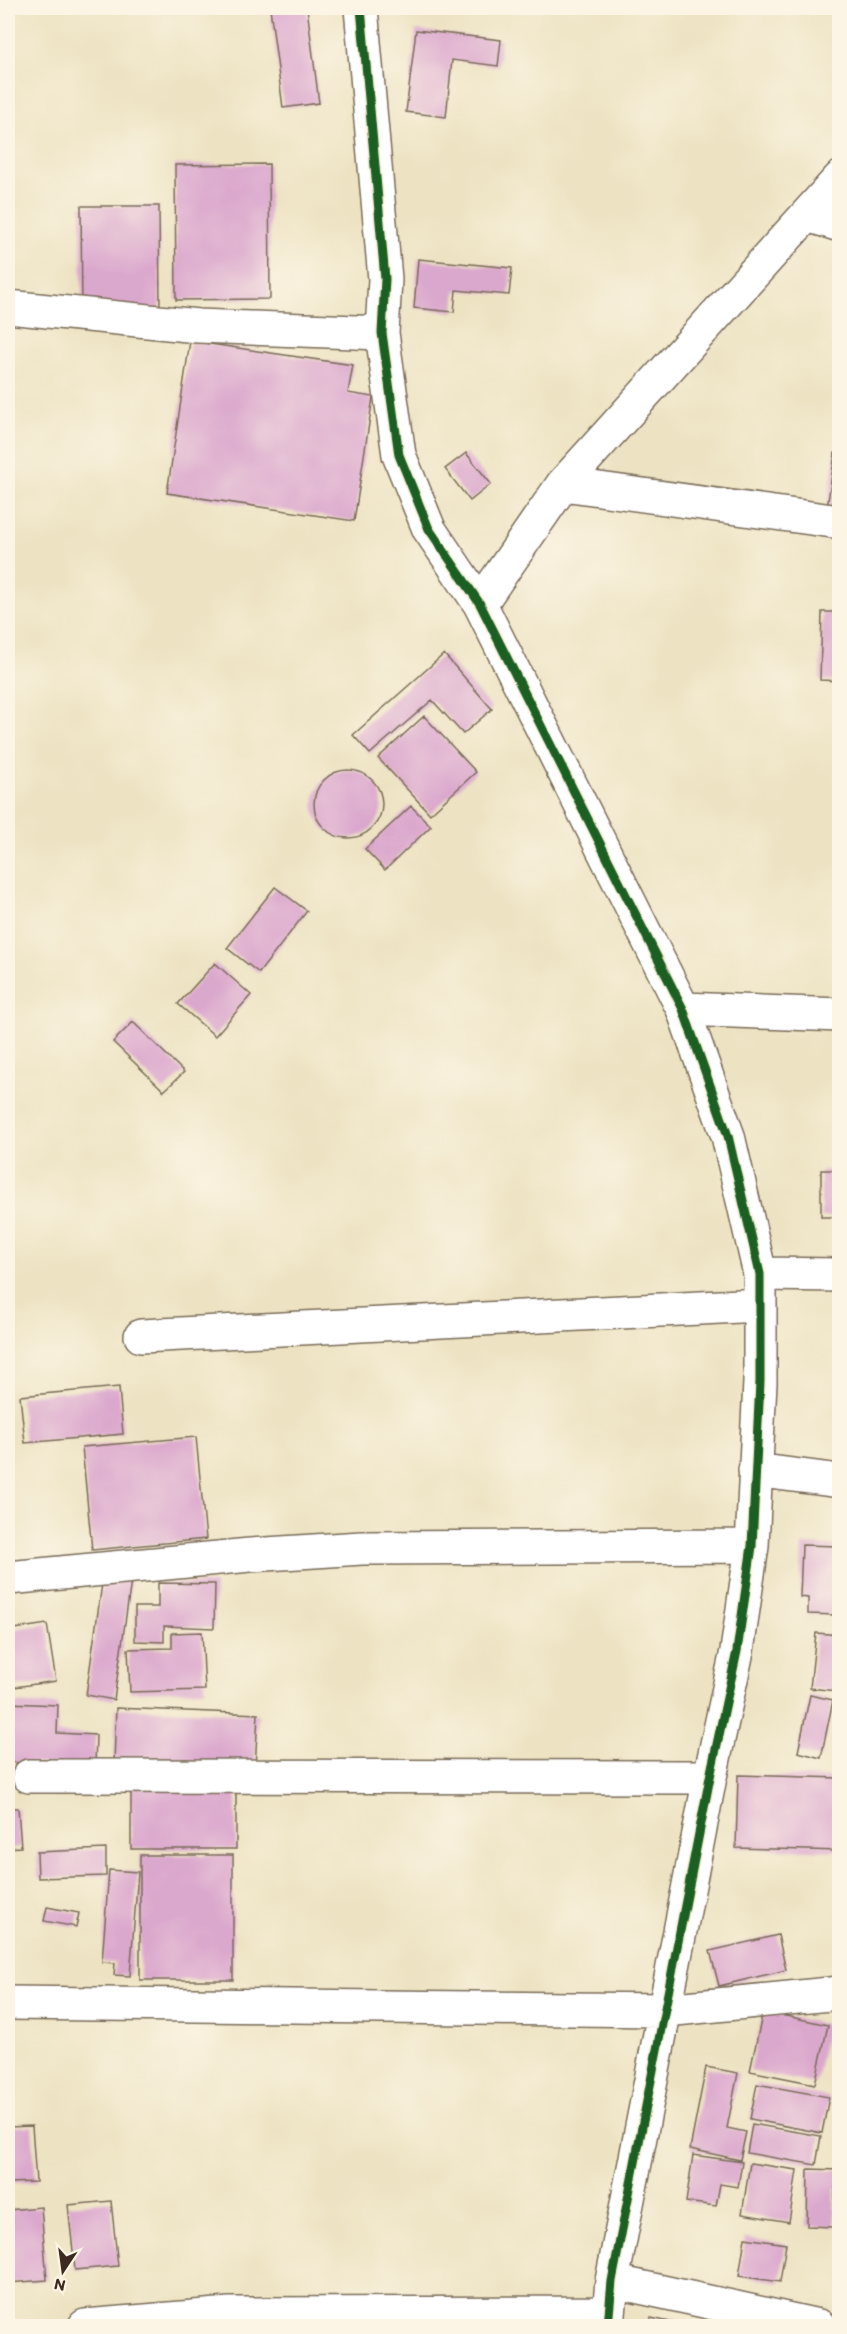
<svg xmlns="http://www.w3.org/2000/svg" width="847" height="2334" font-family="Itim,sans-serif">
	<rect width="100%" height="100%" fill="#fcf5e5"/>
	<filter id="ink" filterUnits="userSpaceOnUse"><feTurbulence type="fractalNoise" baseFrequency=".0167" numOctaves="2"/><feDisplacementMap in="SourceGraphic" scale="12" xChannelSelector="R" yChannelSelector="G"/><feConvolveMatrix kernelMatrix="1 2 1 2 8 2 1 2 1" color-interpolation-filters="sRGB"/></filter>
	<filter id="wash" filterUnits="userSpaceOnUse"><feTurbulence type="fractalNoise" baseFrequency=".008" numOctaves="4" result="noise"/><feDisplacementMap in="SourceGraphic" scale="24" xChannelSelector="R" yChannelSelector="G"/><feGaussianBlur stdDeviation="1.35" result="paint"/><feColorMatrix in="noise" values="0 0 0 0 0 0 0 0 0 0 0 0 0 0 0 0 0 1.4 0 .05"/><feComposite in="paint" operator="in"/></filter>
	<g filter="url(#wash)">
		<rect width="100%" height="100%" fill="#ede3c3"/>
		<g id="blocks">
			<!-- building -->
			<path fill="#dba8cd" d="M 270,8 L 307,8 L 319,103 L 283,108 Z
				M 416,30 L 501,40 L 498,66 L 452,60 L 446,117 L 406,112 Z
				M 269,164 L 270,299 L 176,300 L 175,165 Z
				M 81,206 L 159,206 L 160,310 L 82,310 Z
				M 418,259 L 512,268 L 509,295 L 456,290 L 454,312 L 414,308 Z
				M 190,341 L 353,365 L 348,393 L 373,397 L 354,521 L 167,493 Z
				M 466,453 L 491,484 L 470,501 L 445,469 Z
				M 835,453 L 840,453 L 840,510 L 827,508 Z
				M 822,612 L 840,612 L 840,681 L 820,680 Z
				M 444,654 L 492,709 L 463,734 L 432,700 L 370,754 L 353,735 Z
				M 424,716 L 476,772 L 430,814 L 378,758 Z
				M314 804a34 34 0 1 1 68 0a34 34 0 1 1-68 0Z
				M 411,806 L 431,826 L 385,870 L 365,849 Z
				M 275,887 L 307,911 L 259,973 L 227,948 Z
				M 215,963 L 251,995 L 215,1036 L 178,1004 Z
				M 133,1022 L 184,1072 L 164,1091 L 113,1042 Z
				M 821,1170 L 840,1170 L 840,1217 L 821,1217 Z
				M 119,1387 L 123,1434 L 25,1443 L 20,1396 Z
				M 196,1437 L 206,1539 L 92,1550 L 82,1447 Z
				M 802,1545 L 839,1546 L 837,1615 L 808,1614 L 808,1598 L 800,1597 Z
				M 103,1577 L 131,1581 L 114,1700 L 86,1695 Z
				M 158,1583 L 215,1584 L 214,1628 L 164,1626 L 164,1642 L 135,1641 L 135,1607 L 158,1607 Z
				M 47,1624 L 56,1681 L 8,1688 L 8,1630 Z
				M 202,1632 L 205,1690 L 130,1692 L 128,1649 L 172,1648 L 172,1633 Z
				M 816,1633 L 840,1635 L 836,1691 L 810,1688 Z
				M 810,1695 L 833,1700 L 821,1758 L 798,1752 Z
				M 8,1703 L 58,1705 L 57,1733 L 96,1735 L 95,1767 L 8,1762 Z
				M 116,1708 L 258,1714 L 255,1769 L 114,1763 Z
				M 738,1775 L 840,1778 L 840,1851 L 736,1848 Z
				M 236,1786 L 236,1849 L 131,1849 L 131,1787 Z
				M 8,1808 L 18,1808 L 21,1847 L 8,1848 Z
				M 106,1849 L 106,1876 L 38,1878 L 37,1852 Z
				M 140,1855 L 233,1855 L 233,1980 L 140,1980 Z
				M 109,1870 L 138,1872 L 130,1976 L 114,1975 L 115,1963 L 102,1962 Z
				M 47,1907 L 79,1913 L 76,1927 L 44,1921 Z
				M 778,1935 L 786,1970 L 719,1986 L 710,1951 Z
				M 763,2011 L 828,2025 L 815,2084 L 750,2071 Z
				M 706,2067 L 738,2073 L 727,2128 L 746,2132 L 740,2160 L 690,2149 Z
				M 757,2084 L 829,2097 L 822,2133 L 750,2119 Z
				M 752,2124 L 821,2136 L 816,2165 L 747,2153 Z
				M 32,2126 L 36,2182 L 8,2183 L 8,2127 Z
				M 693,2155 L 742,2162 L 738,2187 L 720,2184 L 716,2206 L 686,2202 Z
				M 750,2163 L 797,2170 L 789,2222 L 742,2214 Z
				M 808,2169 L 840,2170 L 840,2188 L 835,2188 L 835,2227 L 807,2226 Z
				M 111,2201 L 118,2266 L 75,2270 L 68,2205 Z
				M 41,2207 L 47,2280 L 8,2283 L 8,2210 Z
				M 745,2238 L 786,2244 L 780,2282 L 739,2276 Z
				M 651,2318 L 685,2325 L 685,2326 L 649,2326 Z"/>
		</g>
	</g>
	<g filter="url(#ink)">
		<use href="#blocks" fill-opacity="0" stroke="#796b58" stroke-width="1.5"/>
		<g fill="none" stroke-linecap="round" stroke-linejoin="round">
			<!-- minor casing -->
			<g stroke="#796b58" stroke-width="36">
				<path id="minor" d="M 361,8 L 385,279 L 382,333 L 399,455 L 429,529 L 480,604 L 683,1009 L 728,1136 L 760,1274 L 760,1382 L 752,1546 L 737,1651 L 710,1777 L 612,2281 L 608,2326
					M 807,215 L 840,225
					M 8,307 L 198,326 L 382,333
					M 563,484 L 840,522
					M 480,604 L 563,484 L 840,178
					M 683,1009 L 840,1015
					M 760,1274 L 840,1275
					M 141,1336 L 760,1305
					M 755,1470 L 840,1481
					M 8,1578 L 250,1555 L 362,1548 L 752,1546
					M 29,1776 L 710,1777
					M 8,2003 L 665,2010 L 840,1993
					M 612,2281 L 819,2326
					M 85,2326 L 230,2314 L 609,2313"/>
			</g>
			<!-- minor -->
			<use href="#minor" stroke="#fff" stroke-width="33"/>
			<!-- cycleway casing -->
			<g stroke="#fcf5e5" stroke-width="13">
				<path id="cycleway" d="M 361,8 L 385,279 L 382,333 L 399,455 L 429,529 L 480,604 L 683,1009 L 728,1136 L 760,1274 L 760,1382 L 752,1546 L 737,1651 L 710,1777 L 612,2281 L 608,2326"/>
			</g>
			<!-- cycleway -->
			<use href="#cycleway" stroke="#1b5e20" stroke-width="9"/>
		</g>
	</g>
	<!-- margin -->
	<rect width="847" height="2334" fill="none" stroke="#fcf5e5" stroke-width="30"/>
	<!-- north arrow -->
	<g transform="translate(63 2271) rotate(193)" stroke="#fcf5e5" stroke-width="4.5" paint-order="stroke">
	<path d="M0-4.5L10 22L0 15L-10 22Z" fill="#3b2a1e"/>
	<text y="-9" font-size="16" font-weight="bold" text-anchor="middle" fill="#3b2a1e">N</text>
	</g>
</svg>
